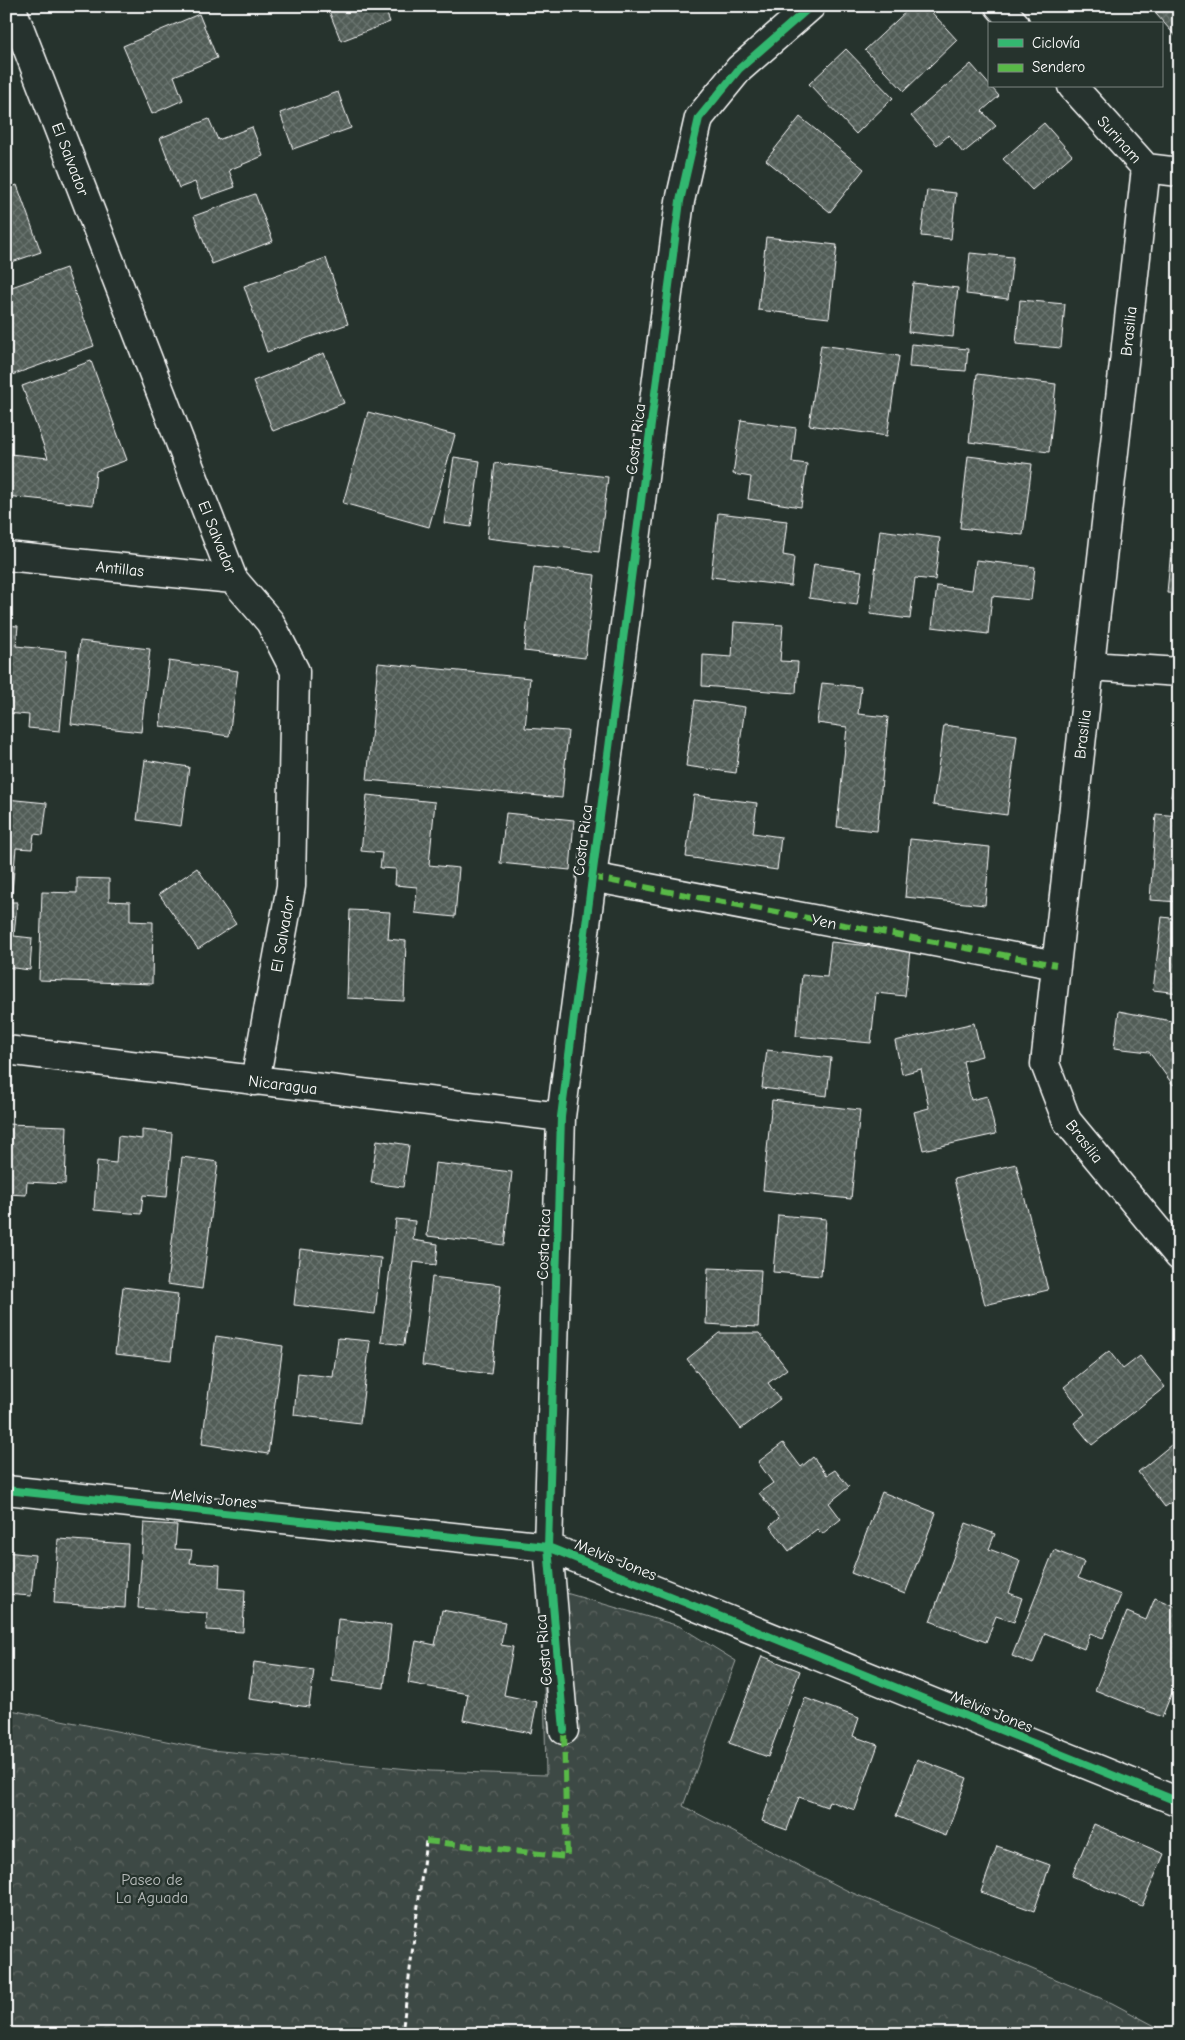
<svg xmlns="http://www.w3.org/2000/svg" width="1185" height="2040" font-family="'Comic Neue',sans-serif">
	<defs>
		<pattern id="forest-crowns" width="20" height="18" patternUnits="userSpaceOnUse" patternTransform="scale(1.25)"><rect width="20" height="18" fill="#3e4944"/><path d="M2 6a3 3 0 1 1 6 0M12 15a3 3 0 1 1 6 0" fill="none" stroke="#5b6460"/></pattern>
		<pattern id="building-cross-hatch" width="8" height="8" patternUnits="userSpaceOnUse" patternTransform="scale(1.25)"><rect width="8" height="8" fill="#515c57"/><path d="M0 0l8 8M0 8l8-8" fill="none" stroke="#6b7470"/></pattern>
	</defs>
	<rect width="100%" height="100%" fill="#26332d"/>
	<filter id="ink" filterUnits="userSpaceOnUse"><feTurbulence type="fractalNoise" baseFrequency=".02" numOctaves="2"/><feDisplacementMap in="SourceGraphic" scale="10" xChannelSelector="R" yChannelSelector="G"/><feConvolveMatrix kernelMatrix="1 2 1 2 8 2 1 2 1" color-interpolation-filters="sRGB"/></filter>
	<g filter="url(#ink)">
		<!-- forest -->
		<path fill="url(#forest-crowns)" stroke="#9ea4a2" d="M 542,1586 L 679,1626 L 736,1661 L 683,1806 L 848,1891 L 1112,2003 L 1170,2034 L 6,2034 L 6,1709 L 211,1750 L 430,1771 L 546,1775 Z"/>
		<!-- building -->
		<path fill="url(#building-cross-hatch)" stroke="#fff" d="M 327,6 L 384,6 L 390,22 L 341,41 Z
			M 912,6 L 926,6 L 957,40 L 904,91 L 865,50 Z
			M 1149,6 L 1179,6 L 1179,40 Z
			M 199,14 L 217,58 L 174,76 L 183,100 L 152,114 L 123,46 Z
			M 846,49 L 893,98 L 856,134 L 809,84 Z
			M 971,64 L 999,96 L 982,111 L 996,126 L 963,153 L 949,135 L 937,145 L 911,116 Z
			M 338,92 L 351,128 L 293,149 L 280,113 Z
			M 800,117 L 864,169 L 830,212 L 766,160 Z
			M 209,119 L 218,140 L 252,127 L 263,156 L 229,170 L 235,187 L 201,199 L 195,182 L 179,188 L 160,138 Z
			M 1044,123 L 1072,155 L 1032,190 L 1003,159 Z
			M 17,185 L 41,252 L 6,264 L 6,189 Z
			M 927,190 L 956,193 L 951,239 L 921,236 Z
			M 255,194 L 273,241 L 212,264 L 194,216 Z
			M 766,237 L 837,245 L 829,318 L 758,310 Z
			M 970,253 L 1013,257 L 1008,299 L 966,294 Z
			M 326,258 L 348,324 L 267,352 L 244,286 Z
			M 66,268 L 94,346 L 9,376 L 6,368 L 6,289 Z
			M 913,283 L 958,288 L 953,337 L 908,332 Z
			M 1020,300 L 1065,304 L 1061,348 L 1016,344 Z
			M 911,344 L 968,349 L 966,371 L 909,367 Z
			M 821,345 L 899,356 L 887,436 L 809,425 Z
			M 324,353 L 344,403 L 273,431 L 253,381 Z
			M 91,361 L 127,460 L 96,471 L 93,505 L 6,496 L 10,454 L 48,458 L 22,386 Z
			M 977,374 L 1056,384 L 1049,452 L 969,442 Z
			M 368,412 L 455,435 L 429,527 L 343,503 Z
			M 741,420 L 796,428 L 792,462 L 807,464 L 801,507 L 748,499 L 751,477 L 733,474 Z
			M 968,456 L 1032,464 L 1023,535 L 960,528 Z
			M 454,457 L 480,461 L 471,527 L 444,523 Z
			M 495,463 L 608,477 L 599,552 L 487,538 Z
			M 718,513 L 787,521 L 783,555 L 794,557 L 791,586 L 711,577 Z
			M 880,530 L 940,538 L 935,580 L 915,578 L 910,619 L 870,614 Z
			M 1171,550 L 1179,550 L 1179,594 L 1167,593 Z
			M 976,560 L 1035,567 L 1031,600 L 992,596 L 988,634 L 932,627 L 937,586 L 972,590 Z
			M 814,564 L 862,571 L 857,605 L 809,598 Z
			M 534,567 L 595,575 L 585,658 L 524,651 Z
			M 734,622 L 783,625 L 780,661 L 798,662 L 796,693 L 702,686 L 703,655 L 732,657 Z
			M 6,625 L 18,626 L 16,646 L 67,651 L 60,731 L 28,728 L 29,715 L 6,713 Z
			M 80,641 L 150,649 L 141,732 L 71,724 Z
			M 169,661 L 238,671 L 229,736 L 160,726 Z
			M 378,663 L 530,678 L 525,728 L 568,731 L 562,798 L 367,780 Z
			M 822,683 L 861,687 L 858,714 L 888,717 L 877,831 L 837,827 L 847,727 L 817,723 Z
			M 695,700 L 745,707 L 736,773 L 686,766 Z
			M 944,725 L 1017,735 L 1007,815 L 933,805 Z
			M 1179,746 L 1179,798 L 1171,797 Z
			M 145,760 L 189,767 L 181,826 L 137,820 Z
			M 367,795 L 435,802 L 429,865 L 459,868 L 455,917 L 415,913 L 417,887 L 395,885 L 396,869 L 380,868 L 382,853 L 361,851 Z
			M 694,795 L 757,803 L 753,833 L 781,837 L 777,870 L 686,857 Z
			M 6,799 L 47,803 L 43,835 L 34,834 L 32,849 L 16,848 L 11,902 L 17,902 L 14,936 L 32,938 L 30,970 L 6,967 Z
			M 506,813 L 574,820 L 570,870 L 500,863 Z
			M 1156,814 L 1179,816 L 1179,902 L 1150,900 Z
			M 910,839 L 990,847 L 985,905 L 905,897 Z
			M 197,868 L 236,924 L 198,949 L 159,894 Z
			M 77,878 L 109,879 L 109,901 L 130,902 L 130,921 L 153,922 L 152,984 L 39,980 L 42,892 L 77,893 Z
			M 350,910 L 390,912 L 388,939 L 406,941 L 404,1001 L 347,998 Z
			M 1162,917 L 1179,919 L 1179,993 L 1153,990 Z
			M 831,942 L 910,950 L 905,996 L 876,993 L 871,1043 L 796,1036 L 802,975 L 827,977 Z
			M 1119,1011 L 1171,1021 L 1179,1030 L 1179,1080 L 1173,1085 L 1149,1052 L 1114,1048 Z
			M 974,1023 L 982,1056 L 963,1061 L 971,1100 L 987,1096 L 996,1134 L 923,1150 L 914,1112 L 929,1108 L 921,1069 L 902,1074 L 895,1041 Z
			M 767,1050 L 831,1058 L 827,1096 L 762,1088 Z
			M 772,1100 L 860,1110 L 851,1199 L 763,1190 Z
			M 6,1124 L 67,1126 L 65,1184 L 27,1182 L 26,1195 L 6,1194 Z
			M 142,1130 L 172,1133 L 167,1197 L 143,1195 L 141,1214 L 94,1210 L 97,1161 L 116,1163 L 118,1136 L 142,1139 Z
			M 377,1140 L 409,1145 L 403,1187 L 371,1183 Z
			M 182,1157 L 218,1162 L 202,1289 L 167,1284 Z
			M 435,1163 L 512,1172 L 504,1245 L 427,1236 Z
			M 1016,1164 L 1048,1290 L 985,1305 L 954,1179 Z
			M 778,1215 L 826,1219 L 821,1276 L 773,1272 Z
			M 396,1219 L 415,1221 L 413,1240 L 438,1244 L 436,1265 L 414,1262 L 404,1345 L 381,1342 Z
			M 300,1249 L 381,1258 L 375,1314 L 294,1305 Z
			M 708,1268 L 761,1270 L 758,1327 L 706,1324 Z
			M 432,1277 L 501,1285 L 491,1374 L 422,1365 Z
			M 123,1287 L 178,1294 L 171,1360 L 115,1354 Z
			M 719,1333 L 759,1333 L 787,1369 L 768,1383 L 780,1399 L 741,1429 L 687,1359 Z
			M 216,1336 L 283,1346 L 268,1454 L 202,1444 Z
			M 338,1338 L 370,1341 L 360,1423 L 294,1415 L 298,1373 L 333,1377 Z
			M 1109,1351 L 1123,1369 L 1140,1356 L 1165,1387 L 1092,1445 L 1074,1423 L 1085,1414 L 1064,1387 Z
			M 1179,1426 L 1179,1497 L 1165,1507 L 1138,1472 L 1176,1441 L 1170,1433 Z
			M 783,1443 L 801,1467 L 813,1457 L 827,1475 L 835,1470 L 849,1487 L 829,1503 L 841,1519 L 822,1534 L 817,1529 L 789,1551 L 770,1526 L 779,1518 L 759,1493 L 773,1483 L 758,1462 Z
			M 882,1492 L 936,1513 L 905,1594 L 851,1573 Z
			M 144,1523 L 177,1525 L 175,1549 L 192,1550 L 190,1563 L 220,1565 L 219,1588 L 245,1590 L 243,1632 L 206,1630 L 207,1613 L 138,1608 Z
			M 966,1523 L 995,1534 L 989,1549 L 1020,1561 L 1009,1593 L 1022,1598 L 1014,1622 L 996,1616 L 986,1642 L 930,1621 Z
			M 58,1539 L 128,1544 L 125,1608 L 54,1603 Z
			M 1054,1550 L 1084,1562 L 1078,1578 L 1121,1595 L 1103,1638 L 1090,1633 L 1084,1649 L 1045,1633 L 1033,1664 L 1012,1656 Z
			M 6,1552 L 35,1555 L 31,1596 L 6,1594 Z
			M 1155,1598 L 1179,1608 L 1179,1675 L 1162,1717 L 1095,1690 L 1127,1612 L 1146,1620 Z
			M 442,1610 L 505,1622 L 501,1645 L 513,1647 L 504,1695 L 537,1702 L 531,1733 L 463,1720 L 468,1694 L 408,1683 L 416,1641 L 435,1645 Z
			M 338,1619 L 391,1625 L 384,1688 L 332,1681 Z
			M 762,1656 L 800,1671 L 768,1757 L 729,1743 Z
			M 254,1662 L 314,1670 L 309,1707 L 249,1699 Z
			M 805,1698 L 859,1718 L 853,1736 L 878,1745 L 855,1810 L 829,1801 L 827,1807 L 799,1797 L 787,1830 L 762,1821 Z
			M 917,1759 L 967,1778 L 946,1836 L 896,1816 Z
			M 1094,1824 L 1164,1854 L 1142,1906 L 1072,1876 Z
			M 997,1846 L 1050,1865 L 1034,1911 L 981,1892 Z"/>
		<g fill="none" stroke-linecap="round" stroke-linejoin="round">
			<!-- street casing -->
			<g stroke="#fff" stroke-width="31">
				<path id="street" d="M 11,6 L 233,579 L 270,622 L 295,671 L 291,886 L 255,1081
					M 999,6 L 1015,24
					M 1072,86 L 1146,168 L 1179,172
					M 1146,168 L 1045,1064 L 1067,1121 L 1179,1256
					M 6,556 L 233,579
					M 1090,666 L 1179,672
					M 591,877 L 1056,965
					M 6,1050 L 561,1117
					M 6,1490 L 548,1547 L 1179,1802
					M 564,1730 L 548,1547 L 561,1117 L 680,201 L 699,118 L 739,69 L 811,6"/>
			</g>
			<!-- path -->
			<path stroke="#fff" stroke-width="3" stroke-dasharray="5 4" stroke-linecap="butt" d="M 402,2034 L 426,1841"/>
			<!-- street -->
			<use href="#street" stroke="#26332d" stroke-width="28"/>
			<!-- quiet -->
			<path stroke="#58b947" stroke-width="6" stroke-dasharray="12 6" stroke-linecap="butt" d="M 591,877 L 1056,965
				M 426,1841 L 567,1857 L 564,1730"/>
			<!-- cycleway casing -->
			<g stroke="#26332d" stroke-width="11">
				<path id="cycleway" d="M 6,1490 L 548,1547 L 1179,1802
					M 564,1730 L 548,1547 L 561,1117 L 680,201 L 699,118 L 739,69 L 811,6"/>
			</g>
			<!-- cycleway -->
			<use href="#cycleway" stroke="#33b770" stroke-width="8"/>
		</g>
	</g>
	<g text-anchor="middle" stroke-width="4.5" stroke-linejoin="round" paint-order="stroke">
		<!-- street labels -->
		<g font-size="16" fill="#fff" stroke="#26332d">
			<text transform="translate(1120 139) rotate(48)" y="6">Surinam</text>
			<text transform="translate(71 159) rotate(69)" y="6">El Salvador</text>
			<text transform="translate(1128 331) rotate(-84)" y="6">Brasilia</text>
			<text transform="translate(635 439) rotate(-83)" y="6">Costa Rica</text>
			<text transform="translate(218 537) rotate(68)" y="6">El Salvador</text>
			<text transform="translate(120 568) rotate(6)" y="6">Antillas</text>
			<text transform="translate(1082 734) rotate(-83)" y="6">Brasilia</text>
			<text transform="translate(582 840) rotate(-83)" y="6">Costa Rica</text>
			<text transform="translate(824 921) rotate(11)" y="6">Yen</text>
			<text transform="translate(282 934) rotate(-80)" y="6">El Salvador</text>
			<text transform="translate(283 1084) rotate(7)" y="6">Nicaragua</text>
			<text transform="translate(1085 1141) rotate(52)" y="6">Brasilia</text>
			<text transform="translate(543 1244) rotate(-88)" y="6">Costa Rica</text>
			<text transform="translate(214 1498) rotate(6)" y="6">Melvis Jones</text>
			<text transform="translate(616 1559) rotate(22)" y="6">Melvis Jones</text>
			<text transform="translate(543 1650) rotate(-95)" y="6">Costa Rica</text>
			<text transform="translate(992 1711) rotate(22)" y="6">Melvis Jones</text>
		</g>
		<!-- park labels -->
		<g font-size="16" fill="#bbbfbe" stroke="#26332d">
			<text x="152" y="1885">Paseo de<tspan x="152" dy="18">La Aguada</tspan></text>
		</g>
	</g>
	<!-- margin -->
	<rect width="1185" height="2040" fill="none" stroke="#26332d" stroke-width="25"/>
	<rect x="12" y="12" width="1160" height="2015" fill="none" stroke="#fff" stroke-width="2" filter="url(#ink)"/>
	<!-- legend -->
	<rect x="988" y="22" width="175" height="65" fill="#26332d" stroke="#7d8581"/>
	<rect x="998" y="39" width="25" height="8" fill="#33b770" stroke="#7d8581"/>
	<text x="1032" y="48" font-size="15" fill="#ffffff">Ciclovía</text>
	<rect x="998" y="64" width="25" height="8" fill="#58b947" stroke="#7d8581"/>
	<text x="1032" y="72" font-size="15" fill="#ffffff">Sendero</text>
</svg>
